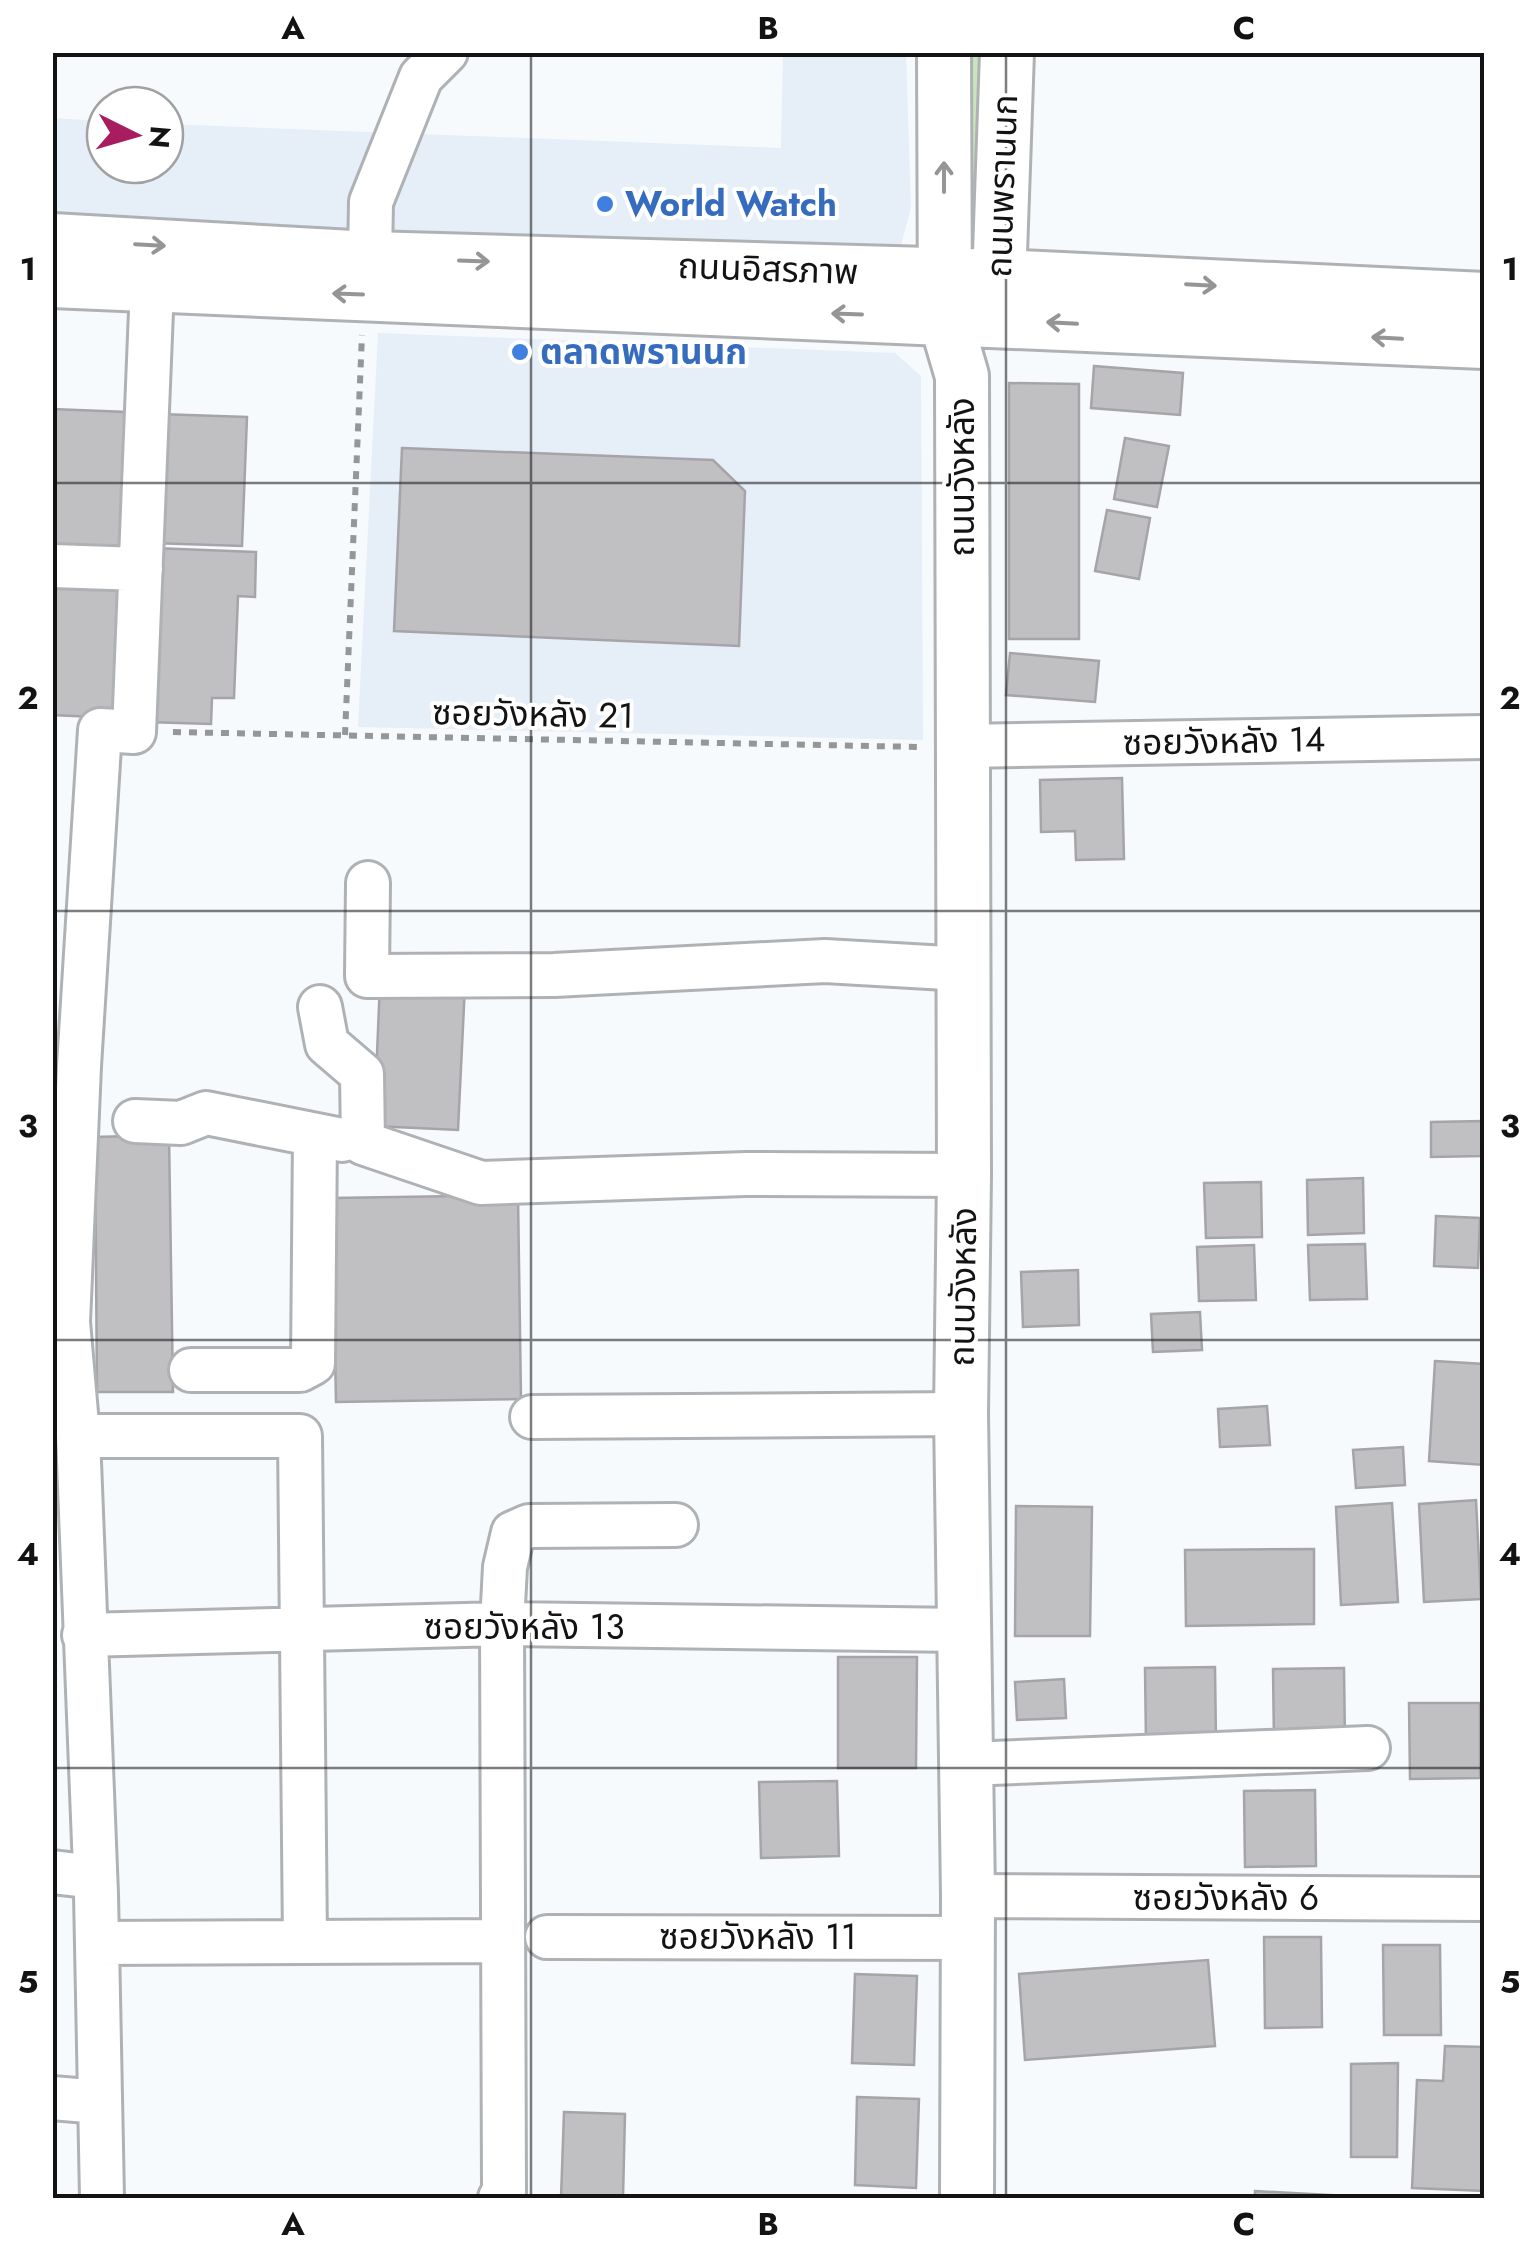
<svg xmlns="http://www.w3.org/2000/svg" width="1537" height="2251" font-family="Jost,'Noto Sans Thai',sans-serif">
	<rect width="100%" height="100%" fill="#f7fafd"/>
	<!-- built -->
	<path fill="#e6eef7" d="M 783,53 L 906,53 L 911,208 L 901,245 L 869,254 L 737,250 L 53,212 L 52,118 L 105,121 L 105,165 L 165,165 L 165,124 L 781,148 Z
		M 378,333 L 895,353 L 921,376 L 923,740 L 358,727 Z"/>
	<!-- green -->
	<path fill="#c8e5bd" d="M 963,53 L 981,53 L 975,230 L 963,214 Z"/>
	<!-- building -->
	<path fill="#c0bfc2" stroke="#a6a4a8" stroke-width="2.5" d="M 1094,366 L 1183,373 L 1180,415 L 1091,408 Z
		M 1009,383 L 1079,384 L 1079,639 L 1009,639 Z
		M 52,409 L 127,412 L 122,551 L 52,548 Z
		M 158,414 L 247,417 L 242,546 L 153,543 Z
		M 1125,438 L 1169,446 L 1157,507 L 1114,499 Z
		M 402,448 L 713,460 L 745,491 L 739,646 L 394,631 Z
		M 1107,510 L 1150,518 L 1139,579 L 1095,571 Z
		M 153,548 L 256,552 L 255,597 L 238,596 L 234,698 L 212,698 L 211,724 L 146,722 Z
		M 52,581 L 122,584 L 116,718 L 52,715 Z
		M 1010,653 L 1099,661 L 1095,702 L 1006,695 Z
		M 1122,778 L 1124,859 L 1076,860 L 1075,831 L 1041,832 L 1040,780 Z
		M 380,982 L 465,985 L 458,1130 L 374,1126 Z
		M 1483,1121 L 1483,1156 L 1431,1157 L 1431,1122 Z
		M 169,1135 L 173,1392 L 97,1392 L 95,1137 Z
		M 1363,1178 L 1364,1233 L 1308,1235 L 1307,1180 Z
		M 1261,1182 L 1262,1237 L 1206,1238 L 1204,1183 Z
		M 518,1195 L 521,1399 L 336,1402 L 332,1198 Z
		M 1436,1216 L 1480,1218 L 1478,1268 L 1434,1266 Z
		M 1365,1244 L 1367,1299 L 1310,1300 L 1308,1245 Z
		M 1254,1245 L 1256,1300 L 1199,1301 L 1197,1247 Z
		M 1078,1270 L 1079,1325 L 1023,1327 L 1021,1272 Z
		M 1200,1312 L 1202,1350 L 1153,1352 L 1151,1314 Z
		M 1435,1361 L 1484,1364 L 1484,1465 L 1429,1461 Z
		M 1267,1406 L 1270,1445 L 1220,1447 L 1218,1409 Z
		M 1403,1447 L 1405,1485 L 1356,1488 L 1353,1450 Z
		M 1476,1500 L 1481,1599 L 1424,1602 L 1419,1504 Z
		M 1392,1503 L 1398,1602 L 1341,1605 L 1336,1507 Z
		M 1016,1506 L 1092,1507 L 1090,1636 L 1015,1636 Z
		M 1314,1549 L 1314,1624 L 1186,1626 L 1185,1550 Z
		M 838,1657 L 917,1657 L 916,1768 L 838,1768 Z
		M 1215,1667 L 1216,1743 L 1146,1744 L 1145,1668 Z
		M 1344,1668 L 1345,1744 L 1274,1744 L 1273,1669 Z
		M 1064,1679 L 1066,1718 L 1017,1720 L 1015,1682 Z
		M 1409,1703 L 1480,1703 L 1480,1778 L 1410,1779 Z
		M 837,1781 L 839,1856 L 761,1858 L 759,1782 Z
		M 1315,1790 L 1316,1866 L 1245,1867 L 1244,1791 Z
		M 1264,1937 L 1321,1937 L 1322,2027 L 1265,2028 Z
		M 1383,1945 L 1440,1945 L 1441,2035 L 1384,2035 Z
		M 1208,1960 L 1215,2046 L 1025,2060 L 1019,1974 Z
		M 855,1974 L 917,1976 L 914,2065 L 852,2063 Z
		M 1445,2046 L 1484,2047 L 1484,2191 L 1412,2188 L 1417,2080 L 1443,2081 Z
		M 1398,2063 L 1397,2157 L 1351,2157 L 1351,2064 Z
		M 857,2097 L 919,2099 L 916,2188 L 855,2185 Z
		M 564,2112 L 625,2114 L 623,2198 L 561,2198 Z
		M 1255,2191 L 1347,2196 L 1347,2198 L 1255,2198 Z"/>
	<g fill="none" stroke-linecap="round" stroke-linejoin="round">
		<!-- minor casing -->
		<g stroke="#afb2b5" stroke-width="48">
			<path id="minor" d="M 370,258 L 371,202 L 421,77 L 446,52
				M 52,566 L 141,569
				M 964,746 L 1484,737
				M 368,883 L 367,976 L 554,975 L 825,961 L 964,969
				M 320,1007 L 327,1044 L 362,1074 L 363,1143 L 481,1183 L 746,1174 L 964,1175
				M 135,1121 L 181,1123 L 206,1113 L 342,1140
				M 191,1370 L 300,1370 L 313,1363 L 315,1135
				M 532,1417 L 961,1414
				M 78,1436 L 300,1436 L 305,1942
				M 84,1635 L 502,1624 L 964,1630
				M 966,1764 L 1368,1748
				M 52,1872 L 95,1877
				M 968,1896 L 1484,1899
				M 547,1937 L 968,1938
				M 97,1943 L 503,1941
				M 52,2098 L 100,2102
				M 102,2198 L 96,1894 L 78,1436 L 68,1322 L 79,1066 L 100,730 L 134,732 L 152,286
				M 500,2198 L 504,2192 L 502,1624 L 505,1567 L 513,1533 L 529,1526 L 676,1525"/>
		</g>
		<!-- major casing -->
		<g stroke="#afb2b5" stroke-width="58">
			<path id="major" d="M 944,52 L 945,318 L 962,376 L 964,1175 L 961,1414 L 968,1896 L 967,2198
				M 52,240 L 370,258 L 999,276 L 1484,299
				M 52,281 L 1484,342
				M 998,311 L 1007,52"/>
		</g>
		<!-- path -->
		<path stroke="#949698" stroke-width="6" stroke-dasharray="8 8" stroke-linecap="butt" d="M 173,732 L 920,747
			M 345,735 L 362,335"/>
		<!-- minor -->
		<use href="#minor" stroke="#fff" stroke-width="42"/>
		<!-- major -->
		<use href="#major" stroke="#fff" stroke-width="52"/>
	</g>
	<!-- one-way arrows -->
	<defs><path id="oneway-shaft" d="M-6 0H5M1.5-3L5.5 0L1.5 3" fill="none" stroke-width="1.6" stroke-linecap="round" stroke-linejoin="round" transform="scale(2.5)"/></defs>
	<g stroke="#959595">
		<use href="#oneway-shaft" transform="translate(944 177) rotate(-90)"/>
		<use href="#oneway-shaft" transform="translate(150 245) rotate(3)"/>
		<use href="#oneway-shaft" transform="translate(474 261) rotate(2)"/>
		<use href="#oneway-shaft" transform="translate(1201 285) rotate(3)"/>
		<use href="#oneway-shaft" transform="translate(348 294) rotate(-178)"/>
		<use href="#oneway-shaft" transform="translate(847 314) rotate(-178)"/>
		<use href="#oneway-shaft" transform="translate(1062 323) rotate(-177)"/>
		<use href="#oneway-shaft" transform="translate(1387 338) rotate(-177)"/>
	</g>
	<!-- grid -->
	<path fill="none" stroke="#131314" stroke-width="2.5" stroke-opacity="0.55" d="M 531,52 L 531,2198M 1006,52 L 1006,2198M 52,483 L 1484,483M 52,911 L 1484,911M 52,1340 L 1484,1340M 52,1768 L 1484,1768"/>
	<!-- markers -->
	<g fill="#3f7fe0" stroke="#fff" stroke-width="4">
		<circle cx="605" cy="204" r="10"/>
		<circle cx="520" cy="352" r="10"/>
	</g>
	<g text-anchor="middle" stroke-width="8" stroke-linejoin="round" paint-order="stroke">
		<!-- street labels -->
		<g font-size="35" fill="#131314" stroke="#fff">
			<text transform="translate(1002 186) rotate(-88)" y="12">ถนนพรานนก</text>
			<text transform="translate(768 269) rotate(2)" y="12">ถนนอิสรภาพ</text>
			<text transform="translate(962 477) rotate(-90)" y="12">ถนนวังหลัง</text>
			<text transform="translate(533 714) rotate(1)" y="12">ซอยวังหลัง 21</text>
			<text transform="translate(1224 741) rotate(-1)" y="12">ซอยวังหลัง 14</text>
			<text transform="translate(963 1287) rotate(-89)" y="12">ถนนวังหลัง</text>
			<text x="524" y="1639">ซอยวังหลัง 13</text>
			<text x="1226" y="1910">ซอยวังหลัง 6</text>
			<text x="758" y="1949">ซอยวังหลัง 11</text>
		</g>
		<!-- shop labels -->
		<g font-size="35" font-weight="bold" fill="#366cbe" stroke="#fff" text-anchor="start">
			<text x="625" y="216">World Watch</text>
			<text x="540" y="364">ตลาดพรานนก</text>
		</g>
	</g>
	<!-- border -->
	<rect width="1537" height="2251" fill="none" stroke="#ffffff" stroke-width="110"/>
	<!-- north arrow -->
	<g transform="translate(135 135) rotate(95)"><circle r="48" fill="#ffffff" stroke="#a1a1a1" stroke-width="2.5"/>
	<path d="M0-8L18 38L0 25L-18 38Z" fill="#a81d60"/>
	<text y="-15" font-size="28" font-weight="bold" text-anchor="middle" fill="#131314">N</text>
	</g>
	<rect x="55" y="55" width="1427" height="2141" fill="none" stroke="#131314" stroke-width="4"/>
	<g font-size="32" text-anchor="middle" font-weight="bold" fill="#131314">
		<text x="293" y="39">A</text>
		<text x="768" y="39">B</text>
		<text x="1244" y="39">C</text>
		<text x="28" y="280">1</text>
		<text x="1510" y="280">1</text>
		<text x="28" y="709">2</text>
		<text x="1510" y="709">2</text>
		<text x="28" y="1137">3</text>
		<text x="1510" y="1137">3</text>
		<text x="28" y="1565">4</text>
		<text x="1510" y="1565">4</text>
		<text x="28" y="1993">5</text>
		<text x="1510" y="1993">5</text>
		<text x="293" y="2235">A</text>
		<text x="768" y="2235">B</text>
		<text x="1244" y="2235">C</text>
	</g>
</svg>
